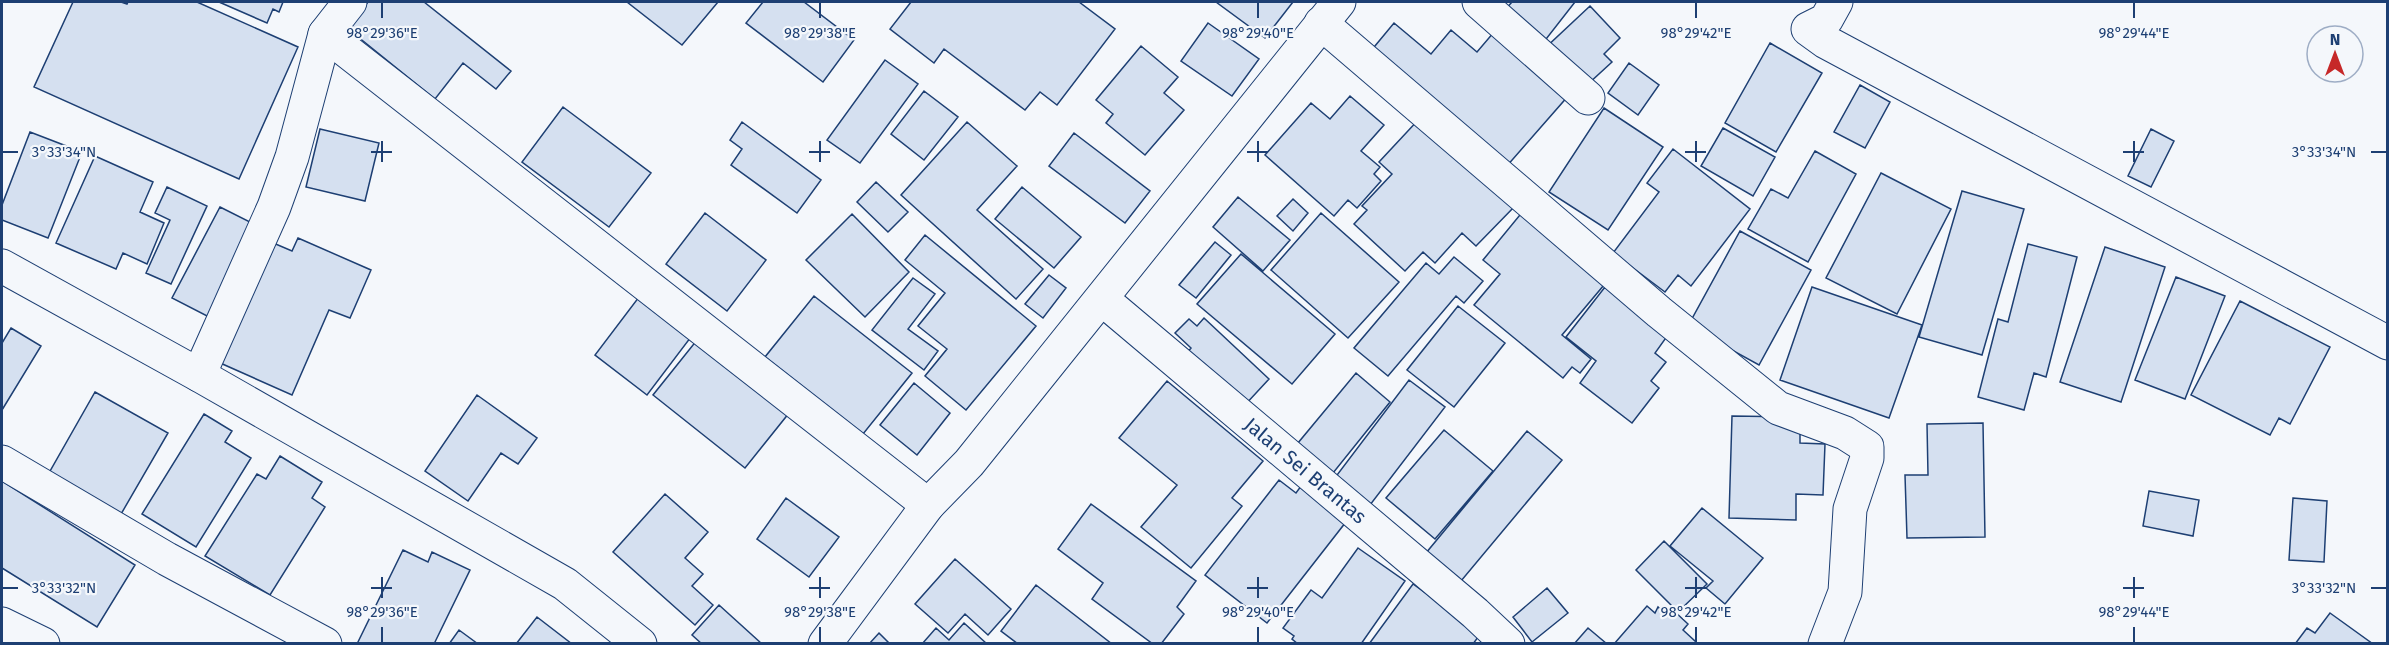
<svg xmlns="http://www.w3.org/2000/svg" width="2389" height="645" font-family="'Fira Sans',sans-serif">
	<rect width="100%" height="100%" fill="#f4f7fb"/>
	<!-- building -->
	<path fill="#d5e0f0" stroke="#1d3f73" stroke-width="1.5" d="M 73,2 L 121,2 L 127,4 L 128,2 L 197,2 L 298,47 L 239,179 L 34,87 Z
		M 219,2 L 283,2 L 279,12 L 273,9 L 267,23 Z
		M 368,2 L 424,2 L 511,71 L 496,89 L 463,63 L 435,99 L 347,28 Z
		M 627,2 L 718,2 L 682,45 Z
		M 763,2 L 804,2 L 854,40 L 823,82 L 746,23 Z
		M 911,2 L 1079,2 L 1115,29 L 1057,105 L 1040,92 L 1025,110 L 944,49 L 934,63 L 890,29 Z
		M 1216,2 L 1293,2 L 1265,38 Z
		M 1512,2 L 1575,2 L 1543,43 L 1503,12 Z
		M 1590,6 L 1620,38 L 1604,54 L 1612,62 L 1588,84 L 1542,51 Z
		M 1208,23 L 1259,59 L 1232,96 L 1181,61 Z
		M 1394,23 L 1431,54 L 1451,30 L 1477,52 L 1494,32 L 1569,95 L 1506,167 L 1370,52 Z
		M 1770,43 L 1822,73 L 1776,152 L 1725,123 Z
		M 1141,46 L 1178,77 L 1164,93 L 1184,110 L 1145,155 L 1106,123 L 1113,114 L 1096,100 Z
		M 885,60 L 918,84 L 860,163 L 827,140 Z
		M 1629,63 L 1659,85 L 1638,115 L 1608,93 Z
		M 1860,85 L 1890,102 L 1865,148 L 1834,132 Z
		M 924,91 L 958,117 L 924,160 L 891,134 Z
		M 1350,96 L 1384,125 L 1361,151 L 1380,167 L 1374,174 L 1381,181 L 1357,208 L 1348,200 L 1334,216 L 1265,155 L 1311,103 L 1330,119 Z
		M 563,107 L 651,173 L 609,227 L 522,162 Z
		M 1604,108 L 1663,147 L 1608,230 L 1549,192 Z
		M 1420,118 L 1515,206 L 1476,246 L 1462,233 L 1435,263 L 1423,252 L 1405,271 L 1354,224 L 1367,210 L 1362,206 L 1392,174 L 1379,162 Z
		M 742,122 L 821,180 L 797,213 L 731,165 L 742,149 L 730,140 Z
		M 967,122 L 1017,166 L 977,210 L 1043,269 L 1016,299 L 901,195 Z
		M 1723,128 L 1775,157 L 1753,196 L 1701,166 Z
		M 320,129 L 379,143 L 365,201 L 306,187 Z
		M 2151,129 L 2174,141 L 2151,187 L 2128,176 Z
		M 30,132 L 82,152 L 48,238 L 2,220 L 2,205 Z
		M 1074,133 L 1150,191 L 1125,223 L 1049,166 Z
		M 1673,149 L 1750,209 L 1691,286 L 1678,275 L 1665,292 L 1613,253 L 1659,192 L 1647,183 Z
		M 1815,151 L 1856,174 L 1808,262 L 1748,229 L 1771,189 L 1788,198 Z
		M 95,156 L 153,182 L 140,212 L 164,223 L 147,264 L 123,253 L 116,269 L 56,243 Z
		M 1881,173 L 1951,209 L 1897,314 L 1826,278 Z
		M 876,182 L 908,212 L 888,232 L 857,202 Z
		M 167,187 L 207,206 L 171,284 L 146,273 L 170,220 L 155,213 Z
		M 1022,187 L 1081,237 L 1054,268 L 995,219 Z
		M 1962,191 L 2024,209 L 1982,355 L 1919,337 Z
		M 1238,197 L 1290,240 L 1263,271 L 1213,227 Z
		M 1293,199 L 1308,213 L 1293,231 L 1277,216 Z
		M 220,207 L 256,225 L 209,317 L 172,298 Z
		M 1524,210 L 1609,279 L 1562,335 L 1591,359 L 1580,373 L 1572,367 L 1563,378 L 1474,305 L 1500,274 L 1483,260 Z
		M 705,213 L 766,260 L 727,311 L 666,264 Z
		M 1321,213 L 1399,282 L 1348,338 L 1271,270 Z
		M 852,214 L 909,272 L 865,317 L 806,260 Z
		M 1740,231 L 1811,270 L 1759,365 L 1688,326 Z
		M 925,235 L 1036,326 L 966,410 L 925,376 L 947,349 L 918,326 L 945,293 L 905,260 Z
		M 298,238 L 371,270 L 350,318 L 329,310 L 292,395 L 218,362 L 271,242 L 292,251 Z
		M 1215,242 L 1231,255 L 1196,298 L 1179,285 Z
		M 2028,244 L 2077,257 L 2046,377 L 2034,373 L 2024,410 L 1978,397 L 1998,319 L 2008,322 Z
		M 2105,247 L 2165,267 L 2121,402 L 2060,382 Z
		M 1241,254 L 1335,334 L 1292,384 L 1197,304 Z
		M 1454,257 L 1483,281 L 1464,303 L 1456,296 L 1388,376 L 1354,348 L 1426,263 L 1439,274 Z
		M 1049,275 L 1066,288 L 1043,318 L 1025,304 Z
		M 2176,277 L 2225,296 L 2185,399 L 2135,380 Z
		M 913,278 L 935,294 L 908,329 L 938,351 L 924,370 L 872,330 Z
		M 1605,287 L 1668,335 L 1655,353 L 1666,362 L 1651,381 L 1659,388 L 1632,423 L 1580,383 L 1596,361 L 1566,337 Z
		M 1812,287 L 1922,325 L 1889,418 L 1780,380 Z
		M 642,293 L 694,333 L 647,395 L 595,355 Z
		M 814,296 L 912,373 L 863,434 L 765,357 Z
		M 2240,301 L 2330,347 L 2290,424 L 2279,418 L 2270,435 L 2191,395 Z
		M 1458,306 L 1505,343 L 1454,407 L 1407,370 Z
		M 1204,318 L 1269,379 L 1244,406 L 1187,353 L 1191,348 L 1175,333 L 1189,319 L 1197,326 Z
		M 11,328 L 41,346 L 2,410 L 2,343 Z
		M 697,340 L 789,413 L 745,468 L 653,395 Z
		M 1356,373 L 1390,402 L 1329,478 L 1293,449 Z
		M 1409,380 L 1445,407 L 1370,505 L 1334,479 Z
		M 1167,381 L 1263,461 L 1232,498 L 1242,506 L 1191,568 L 1141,527 L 1177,485 L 1119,438 Z
		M 914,383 L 950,413 L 917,455 L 880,425 Z
		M 95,392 L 168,433 L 117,521 L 45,480 Z
		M 477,395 L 537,438 L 518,464 L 501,453 L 468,501 L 425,471 Z
		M 204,414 L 232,431 L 225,442 L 251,458 L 196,547 L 142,514 Z
		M 1732,416 L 1800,417 L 1800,443 L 1825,444 L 1823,495 L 1796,494 L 1796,520 L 1729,518 Z
		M 1983,423 L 1985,537 L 1907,538 L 1905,475 L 1928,475 L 1927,424 Z
		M 1444,430 L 1493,471 L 1435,539 L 1386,498 Z
		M 1527,431 L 1562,460 L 1461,581 L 1426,553 Z
		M 280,456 L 322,482 L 312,498 L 325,507 L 270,595 L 205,556 L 257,474 L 266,479 Z
		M 1279,480 L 1296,493 L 1304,482 L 1349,518 L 1267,623 L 1205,575 Z
		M 2,481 L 135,565 L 97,627 L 2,568 Z
		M 2149,491 L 2199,500 L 2193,536 L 2143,526 Z
		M 665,494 L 708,532 L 685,558 L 703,574 L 692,586 L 713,605 L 695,625 L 613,552 Z
		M 786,498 L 839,537 L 809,577 L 757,539 Z
		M 2293,498 L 2327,501 L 2324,562 L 2289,560 Z
		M 1091,504 L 1196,581 L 1177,607 L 1184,614 L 1161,644 L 1153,644 L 1092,599 L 1103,583 L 1058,549 Z
		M 1702,508 L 1763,558 L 1725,604 L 1706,588 L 1713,581 L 1670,546 Z
		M 1664,541 L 1707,584 L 1678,612 L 1636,570 Z
		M 1358,548 L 1405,581 L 1361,644 L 1298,644 L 1292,639 L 1294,636 L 1283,628 L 1311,590 L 1322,598 Z
		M 403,550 L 428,562 L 432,552 L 470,570 L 434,644 L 357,644 Z
		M 955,559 L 1011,609 L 988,635 L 965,614 L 948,633 L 915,604 Z
		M 1413,584 L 1481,633 L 1473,644 L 1369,644 Z
		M 1036,585 L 1112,644 L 1018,644 L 1001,631 Z
		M 1547,588 L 1568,613 L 1532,642 L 1513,617 Z
		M 719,605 L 762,644 L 702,644 L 692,635 Z
		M 1647,606 L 1655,613 L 1658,607 L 1668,615 L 1673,610 L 1688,624 L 1683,630 L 1696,642 L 1695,644 L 1614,644 Z
		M 2330,613 L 2373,644 L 2295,644 L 2307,628 L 2315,633 Z
		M 537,617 L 572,644 L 516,644 Z
		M 964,623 L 987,644 L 922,644 L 936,628 L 949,640 Z
		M 1588,628 L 1607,644 L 1574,644 Z
		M 459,630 L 478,644 L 449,644 Z
		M 879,633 L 890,644 L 869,644 Z"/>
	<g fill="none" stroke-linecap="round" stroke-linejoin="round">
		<!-- minor casing -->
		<g stroke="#1d3f73" stroke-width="35">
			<g id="minor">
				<path d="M 1479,2 L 1588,98"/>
				<path d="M 1836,2 L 1826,20 L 1808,29 L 1826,42 L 2388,343"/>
				<path d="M 1321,23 L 1659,312 L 1778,408 L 1845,433 L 1867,447 L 1867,458 L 1850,509 L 1845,592 L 1825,644"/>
				<path d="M 325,34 L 928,505"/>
				<path d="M 2,266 L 199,375 L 565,584 L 640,644"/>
				<path id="s1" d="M 1102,299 L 1475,613 L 1508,644"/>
				<path d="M 199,375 L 274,207 L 292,157 L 325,34 L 350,2"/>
				<path d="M 2,462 L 167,559 L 325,644"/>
				<path d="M 2,624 L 43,644"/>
			</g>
		</g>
		<!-- major casing -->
		<g stroke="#1d3f73" stroke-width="35">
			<path id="major" d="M 825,644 L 928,505 L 969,463 L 1339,2"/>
		</g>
		<!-- minor -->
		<use href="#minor" stroke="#f4f7fb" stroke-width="33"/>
		<!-- major -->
		<use href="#major" stroke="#f4f7fb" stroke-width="33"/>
	</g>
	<!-- ticks -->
	<path fill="none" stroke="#1d3f73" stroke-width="2" d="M 382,3 L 382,18M 820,3 L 820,18M 1258,3 L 1258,18M 1696,3 L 1696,18M 2134,3 L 2134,18M 382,141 L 382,162M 820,141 L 820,162M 1258,141 L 1258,162M 1696,141 L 1696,162M 2134,141 L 2134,162M 3,152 L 18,152M 371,152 L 392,152M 809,152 L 830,152M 1247,152 L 1268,152M 1685,152 L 1706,152M 2123,152 L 2144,152M 2371,152 L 2386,152M 382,577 L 382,598M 820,577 L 820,598M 1258,577 L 1258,598M 1696,577 L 1696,598M 2134,577 L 2134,598M 3,588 L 18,588M 371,588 L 392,588M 809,588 L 830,588M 1247,588 L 1268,588M 1685,588 L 1706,588M 2123,588 L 2144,588M 2371,588 L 2386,588M 382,627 L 382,642M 820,627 L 820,642M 1258,627 L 1258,642M 1696,627 L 1696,642M 2134,627 L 2134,642"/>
	<g text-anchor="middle" stroke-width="4.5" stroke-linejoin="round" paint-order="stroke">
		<!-- street labels -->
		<g font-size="20" fill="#1d3f73" stroke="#f4f7fb">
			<text dy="7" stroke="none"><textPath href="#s1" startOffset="266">Jalan Sei Brantas</textPath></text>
		</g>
	</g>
	<g font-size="15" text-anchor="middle" fill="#1d3f73" stroke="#f4f7fb" stroke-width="4.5" stroke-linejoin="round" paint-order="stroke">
		<text x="382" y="38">98°29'36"E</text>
		<text x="820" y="38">98°29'38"E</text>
		<text x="1258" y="38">98°29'40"E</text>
		<text x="1696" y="38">98°29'42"E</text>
		<text x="2134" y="38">98°29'44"E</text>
		<text x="64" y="157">3°33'34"N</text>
		<text x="2324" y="157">3°33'34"N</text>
		<text x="64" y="593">3°33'32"N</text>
		<text x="2324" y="593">3°33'32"N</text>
		<text x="382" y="617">98°29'36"E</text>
		<text x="820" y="617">98°29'38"E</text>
		<text x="1258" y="617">98°29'40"E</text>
		<text x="1696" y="617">98°29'42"E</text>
		<text x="2134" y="617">98°29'44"E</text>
	</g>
	<!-- border -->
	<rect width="2389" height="645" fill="none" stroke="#1d3f73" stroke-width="6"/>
	<!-- north arrow -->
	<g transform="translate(2335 54)"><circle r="28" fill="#f4f7fb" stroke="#9eadc5" stroke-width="1.5"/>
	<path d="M0-4.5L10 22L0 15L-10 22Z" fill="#c62828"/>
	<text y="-9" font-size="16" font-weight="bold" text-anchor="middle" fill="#1d3f73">N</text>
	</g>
</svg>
